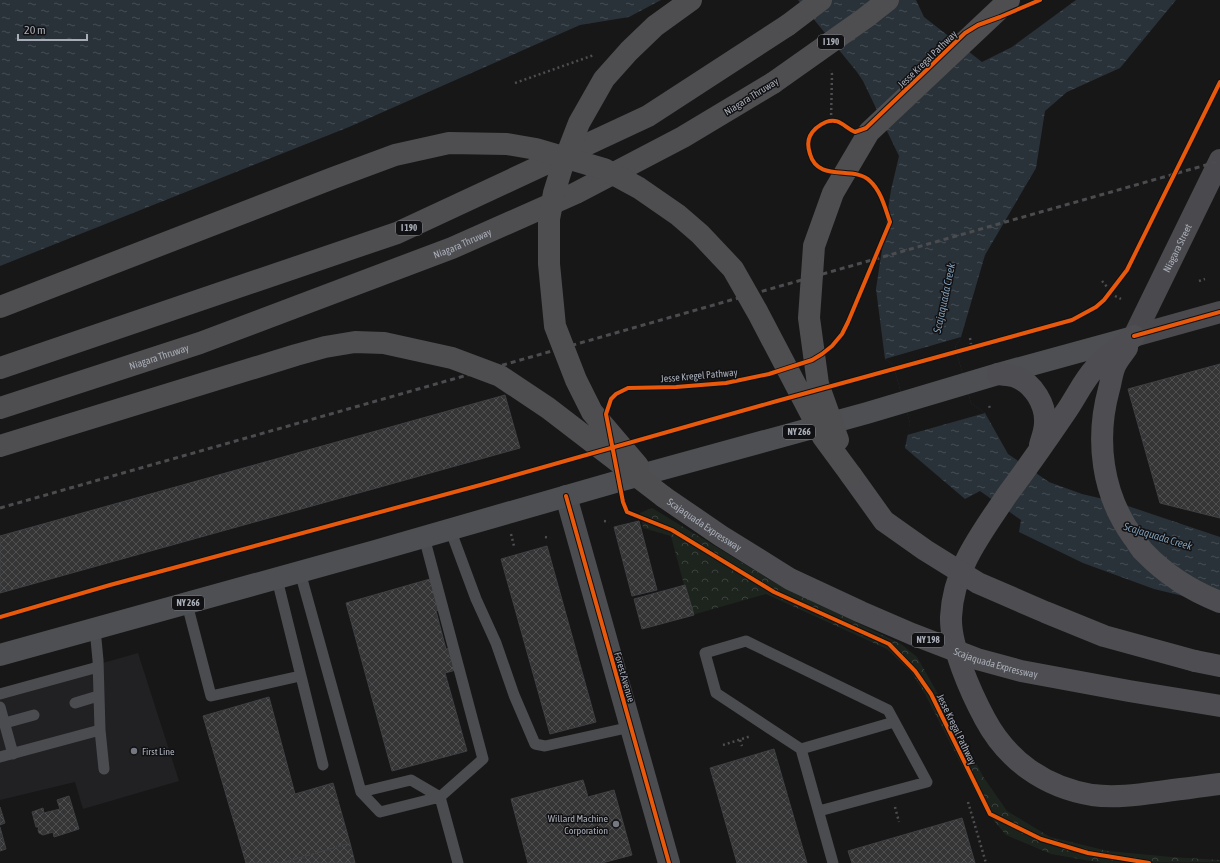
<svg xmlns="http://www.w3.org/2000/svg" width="1220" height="863" font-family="'Asap Condensed',sans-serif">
	<defs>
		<pattern id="park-crowns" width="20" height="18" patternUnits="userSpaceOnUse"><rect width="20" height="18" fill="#1d241e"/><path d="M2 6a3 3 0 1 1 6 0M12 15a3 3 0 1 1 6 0" fill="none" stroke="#3b413d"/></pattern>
		<pattern id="water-ripples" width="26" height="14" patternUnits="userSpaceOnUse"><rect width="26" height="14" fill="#2a3239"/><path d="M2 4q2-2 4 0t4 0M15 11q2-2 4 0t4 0" fill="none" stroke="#464d54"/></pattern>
		<pattern id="building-cross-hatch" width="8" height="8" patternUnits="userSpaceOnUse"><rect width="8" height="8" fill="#353536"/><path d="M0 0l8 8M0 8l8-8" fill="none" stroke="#4f5051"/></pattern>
	</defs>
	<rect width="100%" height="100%" fill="#171717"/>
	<!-- built -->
	<path fill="#212123" d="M 138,653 L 179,781 L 83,809 L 75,782 L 0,800 L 0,692 Z"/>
	<!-- park -->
	<path fill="url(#park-crowns)" d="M 652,508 L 777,584 L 901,644 L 917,657 L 946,708 L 984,778 L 1007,811 L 1050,837 L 1108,851 L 1171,857 L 1220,860 L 1220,862 L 1102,863 L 1051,854 L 1006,835 L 985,810 L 924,692 L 911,672 L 887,649 L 766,594 L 692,615 L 671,536 L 643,528 L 640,513 Z"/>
	<!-- water -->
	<path fill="url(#water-ripples)" d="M 0,0 L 661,0 L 629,17 L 580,25 L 349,127 L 0,266 Z
		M 798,0 L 916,0 L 924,17 L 982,62 L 1012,47 L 1076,0 L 1176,0 L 1120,68 L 1067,92 L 1045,111 L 1036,168 L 985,255 L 961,337 L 955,347 L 971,403 L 985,413 L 1008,454 L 1049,482 L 1082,494 L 1116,502 L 1220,537 L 1220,605 L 1154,589 L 1083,563 L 1019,532 L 1021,520 L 980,491 L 965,499 L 905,448 L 910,423 L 893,365 L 885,359 L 876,289 L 891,190 L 899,156 L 863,81 L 857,72 Z"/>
	<!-- pier -->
	<path fill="#171717" d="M 961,337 L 955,347 L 971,403 L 985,413 L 907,435 L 910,423 L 893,365 L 885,359 Z"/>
	<!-- building -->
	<path fill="url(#building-cross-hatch)" stroke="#3f4043" d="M 1220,364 L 1220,518 L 1160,503 L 1128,389 Z
		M 505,395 L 520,448 L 0,593 L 0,536 Z
		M 639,521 L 657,590 L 632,596 L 614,527 Z
		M 547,546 L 596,722 L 550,734 L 501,559 Z
		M 430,579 L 439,610 L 436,611 L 446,649 L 450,648 L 456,670 L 445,673 L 467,751 L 392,771 L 346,603 Z
		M 685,585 L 694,615 L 642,629 L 634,599 Z
		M 269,697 L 295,794 L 333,783 L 350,843 L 282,863 L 246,863 L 203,716 Z
		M 774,749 L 807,863 L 737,863 L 710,768 Z
		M 583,780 L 588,797 L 614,790 L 632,855 L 602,863 L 528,863 L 511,799 Z
		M 69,796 L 79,829 L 54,837 L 53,832 L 43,835 L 39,833 L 38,830 L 39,827 L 36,827 L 32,812 L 43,808 L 44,813 L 60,809 L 57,800 Z
		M 0,807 L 5,823 L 0,825 Z
		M 962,818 L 975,863 L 852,863 L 848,851 Z
		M 0,827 L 6,849 L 0,851 Z
		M 350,843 L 355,863 L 282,863 Z"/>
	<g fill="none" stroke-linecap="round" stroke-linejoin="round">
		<!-- path -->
		<path stroke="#4d4e52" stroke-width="2.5" stroke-dasharray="2 3" stroke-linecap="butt" d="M 515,83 L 594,55
			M 831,120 L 832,74 L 831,70
			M 1102,281 L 1108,288
			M 1199,281 L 1205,279
			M 1115,296 L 1121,299
			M 970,338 L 971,344
			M 989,406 L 990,408
			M 604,521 L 609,522
			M 511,534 L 514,546
			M 545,537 L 550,538
			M 740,740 L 742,746
			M 723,745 L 751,736
			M 968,802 L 986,863
			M 895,807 L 899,822"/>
		<!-- service -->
		<path stroke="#4b4c50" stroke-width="11" d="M 450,529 L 476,599 L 496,643 L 514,695 L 535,744 L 545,746 L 631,727
			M 300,572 L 361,792 L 380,812 L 440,797 L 483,759 L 424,537
			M 277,579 L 323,765
			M 187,604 L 211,696 L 300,676
			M 0,694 L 98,667
			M 75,703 L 98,696
			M 0,707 L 13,754
			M 5,723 L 34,715
			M 100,730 L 104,769
			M 801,749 L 894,722
			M 0,757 L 100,730 L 98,660 L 95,629
			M 361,792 L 411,780 L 440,797 L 458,863
			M 819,811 L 927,782 L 888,710 L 746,641 L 705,653 L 716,693 L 801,749 L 833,863"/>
		<!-- tertiary -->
		<path stroke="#4b4c50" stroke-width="22" d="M 566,496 L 669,863"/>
		<!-- secondary -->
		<g stroke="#4a4a4e" stroke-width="22">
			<path id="s1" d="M 1134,336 L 1220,160"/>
			<path d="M 1134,336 L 1220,312"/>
		</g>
		<!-- primary -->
		<path stroke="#4d4f52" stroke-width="22" d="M 0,655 L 375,551 L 619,481 L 867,413 L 998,374 L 1133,337"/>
		<!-- trunk -->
		<path stroke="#4e4e52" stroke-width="22" d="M 1134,336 C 1123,345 1103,358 1095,368 C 1083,381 1075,399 1065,413 C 1046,441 1027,468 1007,495 C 981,534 953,569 951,617 C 950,646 971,693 985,719 C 1007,760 1044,787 1092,795 C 1114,798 1137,795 1159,792 C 1180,789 1200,787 1220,784
			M 1127,348 C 1123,354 1118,359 1115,366 C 1112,372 1111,382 1109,389 C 1095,440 1102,494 1133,537 C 1137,542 1140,548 1144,552 C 1165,574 1192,591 1220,602
			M 998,374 C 1004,375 1011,375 1016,377 C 1034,384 1046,405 1045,423 C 1045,430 1042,438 1040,445
			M 1195,661 L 1220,666"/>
		<!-- motorway -->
		<g stroke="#4e4e51" stroke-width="22">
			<path d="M 0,368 L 397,233 L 648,116 L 788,25"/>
			<path id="s2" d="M 0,408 L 200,343 L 452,248 L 576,193 L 683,137 L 773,83"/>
		</g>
		<!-- rail -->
		<path stroke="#4b4c4f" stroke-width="3" stroke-dasharray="5 4" stroke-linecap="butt" d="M 0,508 L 1220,161"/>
		<!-- trunk-bridge -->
		<g stroke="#4e4e52" stroke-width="22">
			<path d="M 851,475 L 884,521 L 925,550 L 978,583 L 1045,612 L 1104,636 L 1195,661"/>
			<path id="s3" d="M 664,497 L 721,536 L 790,579 L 861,612 L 912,634 L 977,659 L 1021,671 L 1129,691 L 1220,706"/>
		</g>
		<!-- motorway-bridge -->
		<path stroke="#4e4e51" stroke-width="22" d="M 788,25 L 821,0
			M 773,83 L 865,18 L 888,0
			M 0,307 L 333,178 L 395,155 L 449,143 L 507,144 L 536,149 L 604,169 L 639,188 L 678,215 L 700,234 L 733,269 L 758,313 L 823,437 L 851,475
			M 838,440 L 818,384 L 809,318 L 814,246 L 833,193 L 869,132 L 1009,0
			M 0,446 L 296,355 L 325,347 L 355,342 L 384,343 L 452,358 L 500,376 L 548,408 L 664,497
			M 638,466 L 592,412 L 576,380 L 555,326 L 549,264 L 549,219 L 554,193 L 562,167 L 579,123 L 604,79 L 629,51 L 655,26 L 691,0"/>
		<!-- cycleway casing -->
		<g stroke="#111113" stroke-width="6">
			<path id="cycleway" d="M 1040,0 L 1000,17 L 978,25 L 965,33 L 866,128 L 855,132 C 844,127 839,117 826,122 C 819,125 813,130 810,136 C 807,142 808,148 810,154 C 818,183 854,165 870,181 C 881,191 885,208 890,222 L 848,322 L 842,334 L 832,346 L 822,354 L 812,360 L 769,374 L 726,383 L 676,387 L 628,388 L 616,394 L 611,399 L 606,414 L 623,502 L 627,512 L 672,530 L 774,592 L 889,644 L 915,671 L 931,694 L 990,814 L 1041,839 L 1088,853 L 1149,863
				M 1134,336 L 1220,312
				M 566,496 L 669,863
				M 0,617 L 110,585 L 484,484 L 777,401 L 1072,320 L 1096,307 L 1104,300 L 1127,270 L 1220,82"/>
		</g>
		<!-- cycleway -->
		<use href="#cycleway" stroke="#e8590c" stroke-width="4"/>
	</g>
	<!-- markers -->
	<g fill="#757880" stroke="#111113" stroke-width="1.5">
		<circle cx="134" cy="751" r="4"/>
		<circle cx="616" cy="824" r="4"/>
	</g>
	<g text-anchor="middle" stroke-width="3" stroke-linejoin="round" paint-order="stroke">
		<!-- shield labels -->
		<g fill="#111113" stroke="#7b7e86" stroke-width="1">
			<rect x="818" y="35" width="26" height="14" rx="3"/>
			<rect x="396" y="221" width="26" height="14" rx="3"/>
			<rect x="783" y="425" width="32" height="14" rx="3"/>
			<rect x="172" y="596" width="32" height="14" rx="3"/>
			<rect x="912" y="633" width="32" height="14" rx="3"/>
		</g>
		<g font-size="9" font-weight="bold" fill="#a8adb8">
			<text x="831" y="45">I 190</text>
			<text x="409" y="231">I 190</text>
			<text x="799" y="435">NY 266</text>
			<text x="188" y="606">NY 266</text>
			<text x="928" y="643">NY 198</text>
		</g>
		<!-- street labels -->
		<g font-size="10" fill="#a8adb8" stroke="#111113">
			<text transform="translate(927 59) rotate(-44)" y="4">Jesse Kregal Pathway</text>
			<text transform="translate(751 96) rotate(-32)" y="4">Niagara Thruway</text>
			<text dy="4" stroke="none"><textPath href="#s2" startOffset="491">Niagara Thruway</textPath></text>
			<text dy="4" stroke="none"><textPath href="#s1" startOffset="98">Niagara Street</textPath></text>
			<text dy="4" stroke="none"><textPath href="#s2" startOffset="167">Niagara Thruway</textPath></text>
			<text transform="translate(699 375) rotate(-5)" y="4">Jesse Kregel Pathway</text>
			<text dy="4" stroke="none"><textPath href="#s3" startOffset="49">Scajaquada Expressway</textPath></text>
			<text dy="4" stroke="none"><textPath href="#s3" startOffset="373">Scajaquada Expressway</textPath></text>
			<text transform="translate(625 677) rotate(74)" y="4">Forest Avenue</text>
			<text transform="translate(957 729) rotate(64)" y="4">Jesse Kregal Pathway</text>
		</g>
		<!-- poi labels -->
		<g font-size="10" fill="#a8adb8" stroke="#111113" text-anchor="start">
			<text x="142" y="755">First Line</text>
			<text x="608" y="822" text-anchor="end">Willard Machine<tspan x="608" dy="12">Corporation</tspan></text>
		</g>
		<!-- water labels -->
		<g font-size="11" font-style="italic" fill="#7f9bb3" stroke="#111113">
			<text transform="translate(944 298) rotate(-78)" y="4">Scajaquada Creek</text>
			<text transform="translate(1158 536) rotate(17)" y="4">Scajaquada Creek</text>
		</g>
	</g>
	<!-- scale -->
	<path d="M18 34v6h69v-6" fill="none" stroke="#a8adb8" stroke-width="2"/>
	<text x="24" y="34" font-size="12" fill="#a8adb8" stroke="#111113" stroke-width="3" paint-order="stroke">20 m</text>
</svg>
